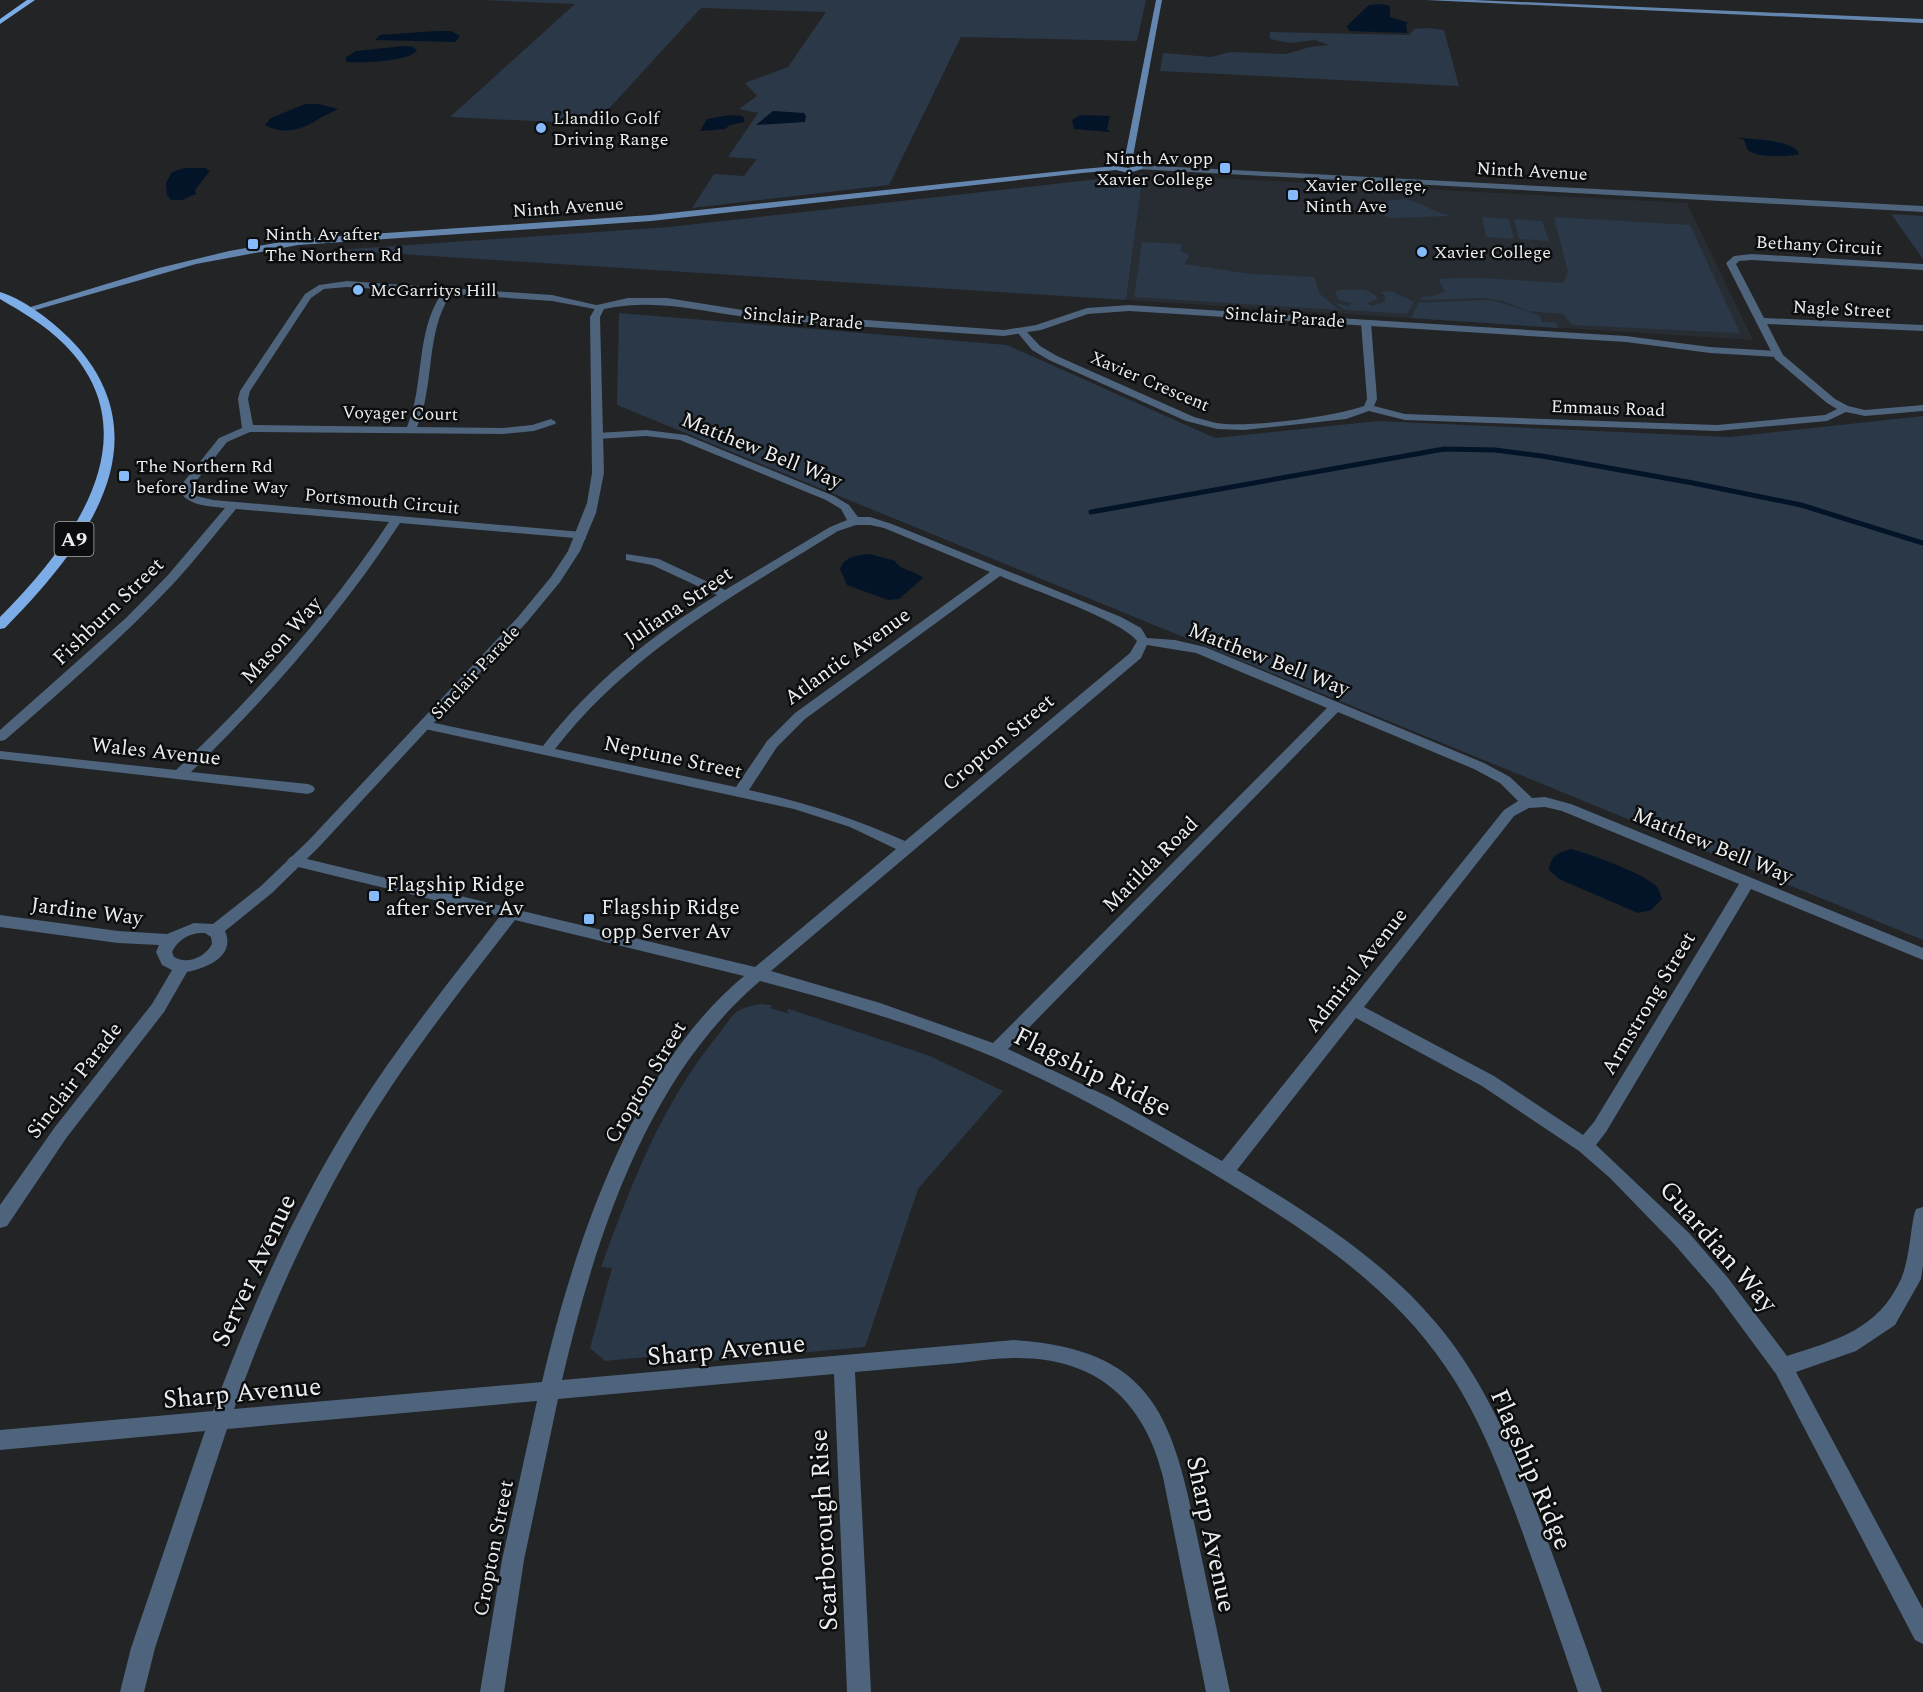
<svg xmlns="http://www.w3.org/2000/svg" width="1923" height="1692" font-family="Spectral,serif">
	<rect width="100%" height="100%" fill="#222426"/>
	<!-- built -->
	<path fill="#272d33" d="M 1143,174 L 1687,203 L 1753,340 L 1126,300 Z"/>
	<!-- green -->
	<path fill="#2b3848" d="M 480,0 L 1146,0 L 1137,41 L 961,37 L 889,185 L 692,208 L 714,174 L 744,176 L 757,159 L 728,157 L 758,113 L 739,109 L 757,96 L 745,83 L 788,67 L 826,12 L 701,8 L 595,124 L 450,117 L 575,4 Z
		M 1428,28 L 1444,30 L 1459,86 L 1160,71 L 1163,53 L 1211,57 L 1230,52 L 1286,54 L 1310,47 L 1329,45 L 1315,40 L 1290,43 L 1270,39 L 1270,32 L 1409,35 L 1414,29 Z
		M 1143,174 L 1126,300 L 337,250 L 669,227 Z
		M 1405,199 C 1423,203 1435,213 1451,216 L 1393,218 L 1386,217 L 1368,203 Z
		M 1891,214 L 1923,216 L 1923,259 Z
		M 1482,217 L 1509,219 L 1514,239 L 1486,237 Z
		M 1554,217 L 1690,225 L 1740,333 L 1572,325 L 1563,314 L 1528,311 L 1504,301 L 1484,298 L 1420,300 L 1422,297 L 1434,296 L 1445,291 L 1438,279 C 1477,276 1522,281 1563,283 L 1568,272 Z
		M 1514,219 L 1542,221 L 1549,241 L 1519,239 Z
		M 1142,242 L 1182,244 L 1180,251 L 1190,255 L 1184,264 L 1252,274 L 1314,277 L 1320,294 L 1339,310 L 1134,297 Z
		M 1339,290 C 1353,290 1371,286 1378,299 L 1368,303 L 1371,306 L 1385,302 L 1385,296 L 1381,292 L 1391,291 L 1414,302 L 1407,314 L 1345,310 L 1335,303 L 1349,306 L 1351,303 L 1338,300 L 1335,292 Z
		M 1483,300 L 1495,301 L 1539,315 L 1542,322 L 1556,322 L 1558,328 L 1411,318 L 1418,303 Z
		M 619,313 L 1007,345 L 1215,438 L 1378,421 L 1730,437 L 1923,416 L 1923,940 L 617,405 Z
		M 760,1004 L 772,1005 L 770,1008 L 790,1014 L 787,1011 L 789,1009 L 930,1056 L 1003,1091 L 918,1189 L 865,1347 L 709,1361 L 710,1351 L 605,1361 L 590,1348 L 612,1268 L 601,1267 C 631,1185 662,1103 718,1035 C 724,1028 731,1015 738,1011 C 745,1007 752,1006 760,1004 Z"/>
	<!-- water -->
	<path fill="#041428" d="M 1381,4 L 1390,6 L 1390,17 L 1409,23 L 1406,24 L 1407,33 L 1349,31 L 1347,26 L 1369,5 Z
		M 436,31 L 451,31 L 460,36 L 455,42 L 375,40 L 380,35 Z
		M 404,46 L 414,47 L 417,51 C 406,62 361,63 346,62 L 346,57 L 356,51 Z
		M 305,104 L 319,104 L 338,109 C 332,113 326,114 320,118 C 304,129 285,136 265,125 L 271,118 Z
		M 773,111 L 804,113 L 806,116 L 805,122 L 756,125 Z
		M 730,115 L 742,116 L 745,120 L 744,122 L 730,125 L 725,129 L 700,131 L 707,119 Z
		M 1080,115 L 1110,116 L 1107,129 L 1110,132 L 1074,129 L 1072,120 Z
		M 1736,137 C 1751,140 1794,139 1799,154 C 1790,157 1753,158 1747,149 C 1746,146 1746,143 1744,140 Z
		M 184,168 L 205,168 L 210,171 L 195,190 L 196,194 L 182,200 L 171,200 L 167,195 L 166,183 L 172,172 Z
		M 870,554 L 895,561 C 902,572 915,570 923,578 L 899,599 L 888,600 L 847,585 L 840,569 C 845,556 858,555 870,554 Z
		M 1571,849 C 1590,854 1643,873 1656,886 C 1660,890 1660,894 1662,899 L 1651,910 L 1638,913 L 1559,879 L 1549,870 C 1551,855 1558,853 1571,849 Z"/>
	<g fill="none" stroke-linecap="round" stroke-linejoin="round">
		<!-- stream -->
		<path stroke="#041428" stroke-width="5" d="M 1091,512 L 1444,449 L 1495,450 L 1542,456 L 1693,483 L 1801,505 L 1923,543"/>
		<!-- minor -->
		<path fill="#4e637c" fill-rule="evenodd" d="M 1139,165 L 1923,206 L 1923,212 L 1136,169 L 1135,167 Z
			M 1752,254 L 1923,264 L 1923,270 L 1752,260 L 1739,261 L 1736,264 L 1764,318 L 1923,325 L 1923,331 L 1767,324 L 1783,355 L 1835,399 L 1848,406 L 1865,410 L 1923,405 L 1923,411 L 1865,416 L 1846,412 L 1827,421 L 1717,431 L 1405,420 L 1369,411 L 1346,419 L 1244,430 L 1217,429 L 1186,421 L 1049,360 L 1032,350 L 1017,332 L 1025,330 L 1040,346 L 1057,356 L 1194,417 C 1201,419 1209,421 1216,423 C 1248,428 1333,417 1364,406 L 1367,399 L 1361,323 L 1366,320 L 1371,323 L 1377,399 L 1374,406 L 1405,414 L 1717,425 L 1825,415 L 1837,409 L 1827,403 L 1775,359 L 1726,263 L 1734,256 Z
			M 347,281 L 552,295 L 605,307 L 600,310 L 552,301 L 451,294 C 425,332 435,385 417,427 L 503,428 L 532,425 L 551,419 L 556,422 L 555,424 L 534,431 L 503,434 L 250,432 L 227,442 L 190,489 L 196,496 L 213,500 L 582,532 L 586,533 L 586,539 L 400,523 C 340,615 269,696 191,772 L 308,784 L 313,786 L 315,789 L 313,792 L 308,794 L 0,759 L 0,751 L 176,770 C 256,694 328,614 389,522 L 236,509 C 216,533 196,559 174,583 C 121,639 63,690 5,740 L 0,741 L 0,730 L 127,617 L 168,575 L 225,508 C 208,506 187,506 178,489 L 219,438 L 242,428 L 238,399 L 240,391 L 305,294 L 319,285 ZM 347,287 L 442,293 C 415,332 425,384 407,427 L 253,425 L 248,399 L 250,391 L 311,298 L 324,289 Z
			M 646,430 L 686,435 L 834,496 L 849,505 L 858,517 L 870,517 L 892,524 L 1121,617 L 1141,628 L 1147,638 L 1175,640 L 1205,647 L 1484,763 L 1510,777 L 1532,798 L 1545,797 L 1571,804 L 1923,948 L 1923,960 L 1751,889 L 1606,1132 L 1596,1145 L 1689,1233 L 1728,1278 L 1787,1356 C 1836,1340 1878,1330 1901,1279 C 1909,1260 1910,1235 1914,1215 L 1916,1209 L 1923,1207 L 1923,1266 L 1921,1279 L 1895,1325 L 1856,1351 L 1796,1372 L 1923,1609 L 1923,1644 L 1915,1640 L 1776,1374 L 1714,1290 L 1675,1245 L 1610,1178 L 1579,1151 L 1482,1086 L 1356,1018 L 1237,1170 C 1309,1213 1383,1259 1437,1324 C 1484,1380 1511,1445 1537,1512 C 1559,1572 1581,1632 1602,1692 L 1578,1692 C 1558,1632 1537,1572 1515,1512 C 1496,1461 1476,1411 1445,1366 C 1393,1289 1314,1236 1235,1187 C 1158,1140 1080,1095 996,1058 C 920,1026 840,1002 760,981 C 646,1078 595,1239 562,1380 L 1014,1340 C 1153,1349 1172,1416 1197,1536 C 1208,1588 1219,1640 1230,1692 L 1206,1692 L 1163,1477 C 1144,1400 1096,1357 1014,1358 C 996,1358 977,1361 959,1363 C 924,1366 889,1369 855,1372 L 871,1692 L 847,1692 L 834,1374 L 558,1399 L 524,1560 L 504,1692 L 480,1692 L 502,1560 L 537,1401 L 227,1429 L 155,1648 L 144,1692 L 120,1692 L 131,1648 L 205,1431 L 0,1450 L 0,1430 L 213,1411 C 250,1309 296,1207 354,1115 C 398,1045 450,981 500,916 L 290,865 L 287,861 L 290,857 L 295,856 L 332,865 L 755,967 L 896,849 L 850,827 L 794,809 L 425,729 L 418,725 L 425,721 L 543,746 C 591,684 650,636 717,595 L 652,565 L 626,560 L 626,554 L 659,559 L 725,590 L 830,527 L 847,520 L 841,509 L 826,500 L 680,440 L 646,436 L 597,439 L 592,436 L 597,433 ZM 856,525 L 870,525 L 884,528 L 990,572 L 795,713 L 767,741 L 736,787 L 555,749 C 631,651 735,595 838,531 ZM 1000,576 C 1028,588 1122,620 1137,641 L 1130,653 L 905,841 C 854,818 804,802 749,790 L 777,747 L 805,719 ZM 1147,645 L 1196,653 L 1327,708 L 993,1043 L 880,1003 L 771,971 L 1141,658 ZM 1338,712 L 1474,769 L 1500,783 L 1518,801 L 1504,810 L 1222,1161 L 1111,1098 L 1008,1049 ZM 1545,807 L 1562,811 L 1739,884 L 1594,1122 L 1583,1135 L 1494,1076 L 1364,1007 L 1514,816 L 1529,808 ZM 515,920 L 744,976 C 632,1069 574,1245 542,1382 L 234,1409 C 269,1311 312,1215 366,1126 C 410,1054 463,987 515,920 Z"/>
		<!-- tertiary -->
		<path fill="#4e637c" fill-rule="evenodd" d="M 628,298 L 667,298 L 755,312 L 1004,330 L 1036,325 L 1087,308 L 1129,305 L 1626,336 L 1710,347 L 1777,351 L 1782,354 L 1777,357 L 1710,353 L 1626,342 L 1129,311 L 1088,314 L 1041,330 L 1004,336 C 922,330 840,326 758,318 C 702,313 661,297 604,309 L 600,317 L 604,473 L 596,513 L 580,551 L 560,582 L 527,622 L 319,847 L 272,893 L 225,931 C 236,956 207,968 187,972 L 164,1012 L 67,1137 L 7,1226 L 0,1228 L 0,1205 L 55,1127 L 152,1004 L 172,970 L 162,965 L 156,952 L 159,945 L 118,943 L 0,927 L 0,915 L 118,931 L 167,934 L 194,923 L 213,924 L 261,886 L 309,840 L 518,617 L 551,577 L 568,551 L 587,503 L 592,473 L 590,317 L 597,305 ZM 205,933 L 211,937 L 212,944 C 205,957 188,965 174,957 L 172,952 C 178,939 191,932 205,933 Z"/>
		<!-- secondary -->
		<path fill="#6486ae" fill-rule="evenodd" d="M 1156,0 L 1162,0 L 1132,162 L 1128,164 L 1124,162 Z
			M 1426,0 L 1474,0 L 1923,19 L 1923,23 Z
			M 1139,165 L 1143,167 L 1142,169 L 1129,173 L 1116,170 L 1082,173 L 651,221 L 298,245 L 196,264 L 32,311 L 24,309 L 159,268 L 229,251 L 298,239 L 651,215 L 1082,169 L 1116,166 L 1128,168 Z"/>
		<!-- trunk -->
		<path fill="#7dade6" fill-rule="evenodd" d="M 27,0 L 35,0 L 0,24 L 0,19 Z
			M 0,292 C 27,300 63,329 81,351 C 163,451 78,553 5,628 L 0,629 L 0,617 C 71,546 155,436 64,344 C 45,325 22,312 0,299 Z"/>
	</g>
	<!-- markers -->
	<g fill="#86bbfb" stroke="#0c0d0e" stroke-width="2">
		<circle cx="541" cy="128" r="6"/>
		<rect x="1219" y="162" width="12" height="12" rx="3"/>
		<rect x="1287" y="189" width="12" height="12" rx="3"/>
		<rect x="247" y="238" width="12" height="12" rx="3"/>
		<circle cx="1422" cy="252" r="6"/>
		<circle cx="358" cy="290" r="6"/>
		<rect x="118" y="470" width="12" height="12" rx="3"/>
		<rect x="368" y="890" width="12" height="12" rx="3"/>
		<rect x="583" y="913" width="12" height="12" rx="3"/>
	</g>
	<g text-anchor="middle" stroke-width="5" stroke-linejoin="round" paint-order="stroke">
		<!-- far-poi labels -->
		<g font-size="18" fill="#ebedee" stroke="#0c0d0e" text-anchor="start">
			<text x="553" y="124">Llandilo Golf<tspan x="553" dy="21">Driving Range</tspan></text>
			<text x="1213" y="164" text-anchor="end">Ninth Av opp<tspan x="1213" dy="21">Xavier College</tspan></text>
			<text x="1305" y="191">Xavier College,<tspan x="1305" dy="21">Ninth Ave</tspan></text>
			<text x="265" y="240">Ninth Av after<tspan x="265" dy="21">The Northern Rd</tspan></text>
			<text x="1434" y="258">Xavier College</text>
			<text x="370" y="296">McGarritys Hill</text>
			<text x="136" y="472">The Northern Rd<tspan x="136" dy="21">before Jardine Way</tspan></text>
		</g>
		<!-- far-street labels -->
		<g font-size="18" fill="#ebedee" stroke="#0c0d0e">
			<text transform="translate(1532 171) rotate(3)" y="6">Ninth Avenue</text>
			<text transform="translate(568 207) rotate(-4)" y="6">Ninth Avenue</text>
			<text transform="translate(1819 245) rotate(3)" y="6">Bethany Circuit</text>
			<text transform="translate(1842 309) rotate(3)" y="6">Nagle Street</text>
			<text transform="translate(1285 317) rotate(4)" y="6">Sinclair Parade</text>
			<text transform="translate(803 318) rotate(5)" y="6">Sinclair Parade</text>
			<text transform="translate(1150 381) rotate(23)" y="6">Xavier Crescent</text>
			<text transform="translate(1608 408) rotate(2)" y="6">Emmaus Road</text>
			<text transform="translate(400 413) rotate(1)" y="6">Voyager Court</text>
			<text transform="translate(382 501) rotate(5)" y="6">Portsmouth Circuit</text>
			<text transform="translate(475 672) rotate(-47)" y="6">Sinclair Parade</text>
		</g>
		<!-- shield labels -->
		<rect fill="#0c0d0e" stroke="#a8aaab" stroke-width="1.5" x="54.5" y="522" width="39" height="34" rx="4.5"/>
		<g font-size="20" font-weight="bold" fill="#ebedee">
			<text x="74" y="546">A9</text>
		</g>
		<!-- street labels -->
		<g font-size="21" fill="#ebedee" stroke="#0c0d0e">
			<text transform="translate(762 450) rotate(22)" y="7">Matthew Bell Way</text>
			<text transform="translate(678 606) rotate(-34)" y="7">Juliana Street</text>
			<text transform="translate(108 611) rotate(-44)" y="7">Fishburn Street</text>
			<text transform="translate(281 640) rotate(-48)" y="7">Mason Way</text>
			<text transform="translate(847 656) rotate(-36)" y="7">Atlantic Avenue</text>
			<text transform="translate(1269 659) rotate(21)" y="7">Matthew Bell Way</text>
			<text transform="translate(998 742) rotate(-40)" y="7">Cropton Street</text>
			<text transform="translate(156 751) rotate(6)" y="7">Wales Avenue</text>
			<text transform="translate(673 757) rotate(12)" y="7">Neptune Street</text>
			<text transform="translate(1713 845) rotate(22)" y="7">Matthew Bell Way</text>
			<text transform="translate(1150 864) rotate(-45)" y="7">Matilda Road</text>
			<text transform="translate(87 911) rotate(7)" y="7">Jardine Way</text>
			<text transform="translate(1356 970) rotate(-52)" y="7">Admiral Avenue</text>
			<text transform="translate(1648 1003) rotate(-59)" y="7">Armstrong Street</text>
			<text transform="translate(74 1080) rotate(-52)" y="7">Sinclair Parade</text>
			<text transform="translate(645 1082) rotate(-59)" y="7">Cropton Street</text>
			<text transform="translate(493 1548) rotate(-79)" y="7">Cropton Street</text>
		</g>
		<!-- poi labels -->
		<g font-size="21" fill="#ebedee" stroke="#0c0d0e" text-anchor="start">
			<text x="386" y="891">Flagship Ridge<tspan x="386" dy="24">after Server Av</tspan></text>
			<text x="601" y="914">Flagship Ridge<tspan x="601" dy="24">opp Server Av</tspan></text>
		</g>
		<!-- near-street labels -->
		<g font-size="26" fill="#ebedee" stroke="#0c0d0e">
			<text transform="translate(1093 1071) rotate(26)" y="9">Flagship Ridge</text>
			<text transform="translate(1719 1246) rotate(49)" y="9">Guardian Way</text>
			<text transform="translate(253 1270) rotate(-65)" y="9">Server Avenue</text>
			<text transform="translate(726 1349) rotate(-5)" y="9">Sharp Avenue</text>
			<text transform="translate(242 1392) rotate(-5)" y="9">Sharp Avenue</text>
			<text transform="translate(1532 1469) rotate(67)" y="9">Flagship Ridge</text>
			<text transform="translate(823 1530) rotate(-93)" y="9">Scarborough Rise</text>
			<text transform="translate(1212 1534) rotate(78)" y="9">Sharp Avenue</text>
		</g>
	</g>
</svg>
